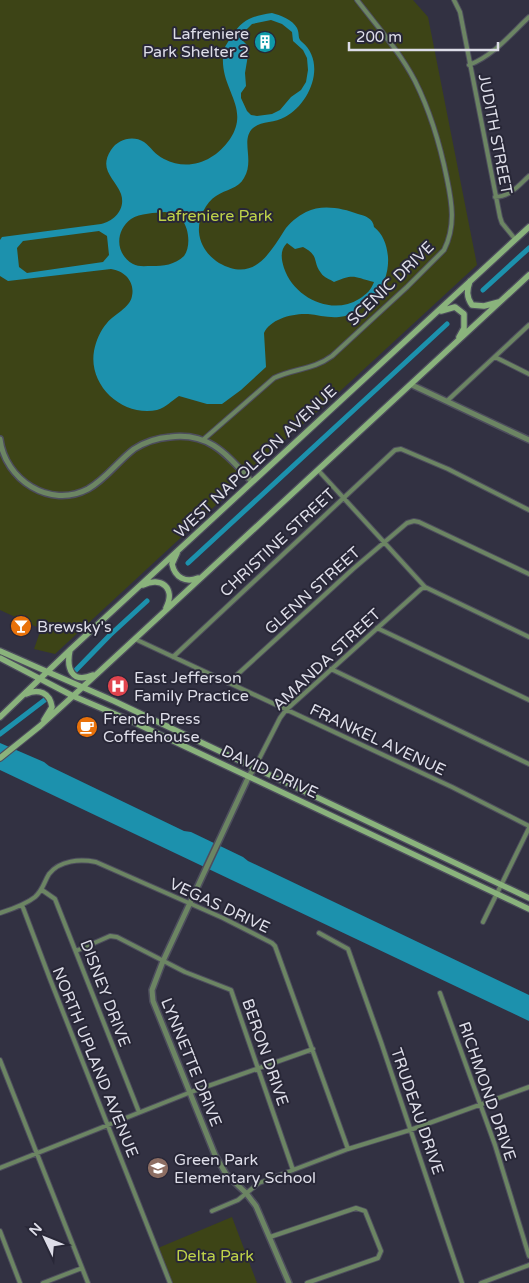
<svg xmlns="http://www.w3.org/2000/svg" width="529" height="1283" font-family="'Varela Round',sans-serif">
	<rect width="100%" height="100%" fill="#323142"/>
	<!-- green -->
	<path fill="#3d4416" d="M 0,0 L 413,0 L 428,17 L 477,265 L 324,406 L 234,484 L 228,494 L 55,654 L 34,649 L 41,629 L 0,610 Z
		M 232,1217 L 257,1283 L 172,1283 L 158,1248 Z"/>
	<!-- water -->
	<path fill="#1c91ad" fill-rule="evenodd" d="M 272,13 C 280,15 293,20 297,28 C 300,34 297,38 302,42 C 327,63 310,104 285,117 C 275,123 261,121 253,128 C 240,140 255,160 244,178 C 238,189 226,189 216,196 C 205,203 198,219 199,232 C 200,245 208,256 219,263 C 253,282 268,256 284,231 C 289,223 298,216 306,212 C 322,204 342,208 358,214 C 365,216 373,218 374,227 C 383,234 387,245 388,257 C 389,271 384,286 375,296 C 365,307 353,316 339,317 C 328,318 318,315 308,314 C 293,313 270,319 264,333 L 266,367 L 241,390 L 222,404 L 207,404 L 179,396 C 171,401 167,407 157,410 C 123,417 88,386 94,351 C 96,341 100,331 107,323 C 114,314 130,308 132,296 C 135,282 125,271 111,269 L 8,281 L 0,276 L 0,240 L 2,237 L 101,224 C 114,221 126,209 121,194 C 115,178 98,170 111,150 C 118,139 133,135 144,142 C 151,147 155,155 164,159 C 189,172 215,161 230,139 C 249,110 225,93 223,64 C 223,59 222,54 224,49 C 226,45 229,40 232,36 C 242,19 253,16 272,13 ZM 271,20 L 282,24 L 292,32 L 293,41 L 303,50 L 307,58 L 308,70 L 306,82 L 301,90 L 291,97 L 280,110 L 272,114 L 257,116 L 251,115 L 247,111 L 241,98 L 241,93 L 246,86 L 245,73 L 249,49 L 247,45 L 239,37 L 252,24 ZM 165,212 C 172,213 178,214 182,220 C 189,228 191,247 184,256 C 175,265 163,266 152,266 C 145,266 138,267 133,264 C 115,254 115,231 131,219 C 140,213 155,213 165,212 ZM 99,231 L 107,236 L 109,255 L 103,262 L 27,273 L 19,267 L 17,248 L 23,241 ZM 287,243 L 295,249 L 303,247 C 320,256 312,261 321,273 C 324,278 330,279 334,282 C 354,273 354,277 374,282 C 371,290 367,294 359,299 C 332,316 294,298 284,268 C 281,258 280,250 287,243 Z
		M 0,743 L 44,762 L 49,766 L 184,831 L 191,832 L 243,857 L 248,861 L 529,995 L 529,1021 L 0,770 Z"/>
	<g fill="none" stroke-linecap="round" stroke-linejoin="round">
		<!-- canal -->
		<path stroke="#1c91ad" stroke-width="5" d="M 483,290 L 529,248
			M 188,563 L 447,324
			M 75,671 L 110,635 L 147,601
			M 0,734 L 46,699"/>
		<!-- minor casing -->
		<g stroke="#4d4d5d" stroke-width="6">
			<path id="minor" d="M 454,0 L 460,12 L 500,217 L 502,223 L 515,239
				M 469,65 C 493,56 511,34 529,17
				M 495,197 C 510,197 519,185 529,176
				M 495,357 L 529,374
				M 447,401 L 529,325
				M 204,439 L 274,378 C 295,368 313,370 332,356 L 407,287 L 444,250 C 456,226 452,203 447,179 C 440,144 431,113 415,81 C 400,52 377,26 357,0
				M 318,470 L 425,587 L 529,637
				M 377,628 L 529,700
				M 135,639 L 452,787 L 529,826
				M 173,657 L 395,450 L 401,449 L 448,469 L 529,510
				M 331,669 L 529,764
				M 228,683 L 353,569 L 407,523 L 414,521 L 419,522 L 529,574
				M 255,767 L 280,718 L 286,710 L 421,589 L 425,587
				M 42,890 L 55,899 L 139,1112
				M 22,905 L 50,979 L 170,1283
				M 0,913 C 12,909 25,905 35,897 C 43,890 44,882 49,874 C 60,860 80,859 96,862 L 223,918 L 272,943 L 275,946 L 348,1149
				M 483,922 L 529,828
				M 319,933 L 348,949 L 381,1042 L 462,1283
				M 76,951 L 110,936 L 117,937 L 185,972 L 231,990 L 293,1170
				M 440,993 L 495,1145 L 529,1256
				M 0,1060 L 88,1283
				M 0,1168 L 191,1092 L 313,1049
				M 212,1211 L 238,1200 L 259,1183 L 348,1149 L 410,1130 L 529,1087
				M 0,1231 L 20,1283
				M 270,1237 L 356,1208 L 365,1211 L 381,1251 L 378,1258 L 307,1283
				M 43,1283 L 82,1268
				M 481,1283 L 529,1265"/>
		</g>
		<!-- tertiary casing -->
		<g stroke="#4d4d5d" stroke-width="8">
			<path id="tertiary" d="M 412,385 L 529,440
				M 0,439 C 5,480 50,509 88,489 C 106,479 118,461 134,449 C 145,442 157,438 170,437 C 210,432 227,455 252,482
				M 255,767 L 249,776 L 163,961 L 152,990 L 153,1001 L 215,1155 L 226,1174 L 246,1193 L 256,1206 L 289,1283"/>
		</g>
		<!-- secondary casing -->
		<g stroke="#4d4d5d" stroke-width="8">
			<path id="secondary" d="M 470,281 C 467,290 466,297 472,305 L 484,306 L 499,302
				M 441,311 L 455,307 L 464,314 L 464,328 L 459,337
				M 177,553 L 172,564 C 175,578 186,583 198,578
				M 143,585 C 161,576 176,588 166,608
				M 70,650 C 66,669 72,684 93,675
				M 0,651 L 114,701 L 529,898
				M 0,658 L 73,696 L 129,720 L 529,909
				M 26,694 C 39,688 50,693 52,707 L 44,720
				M 0,717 L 70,650 L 529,227
				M 0,758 L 40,726 L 73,696 L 529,275"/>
		</g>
		<!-- minor -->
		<use href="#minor" stroke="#6c8563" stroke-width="4"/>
		<!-- tertiary -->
		<use href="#tertiary" stroke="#6c8563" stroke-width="5"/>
		<!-- secondary -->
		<use href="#secondary" stroke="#8ab37c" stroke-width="5.5"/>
	</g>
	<!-- icons -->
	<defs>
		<g id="building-disc" transform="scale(1.125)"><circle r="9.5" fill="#0f9aa8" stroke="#282737"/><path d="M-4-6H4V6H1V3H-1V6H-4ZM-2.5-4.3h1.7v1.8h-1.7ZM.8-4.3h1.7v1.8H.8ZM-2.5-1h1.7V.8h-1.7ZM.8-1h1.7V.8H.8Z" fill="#fff"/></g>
		<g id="bar-disc" transform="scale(1.125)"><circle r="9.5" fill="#e8710a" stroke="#282737"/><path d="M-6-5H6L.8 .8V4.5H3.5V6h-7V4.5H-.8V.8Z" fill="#fff"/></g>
		<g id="hospital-disc" transform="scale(1.125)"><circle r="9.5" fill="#e0444e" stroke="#282737"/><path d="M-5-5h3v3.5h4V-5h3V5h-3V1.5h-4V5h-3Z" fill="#fff"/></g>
		<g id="cafe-disc" transform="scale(1.125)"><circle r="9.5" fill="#e8710a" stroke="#282737"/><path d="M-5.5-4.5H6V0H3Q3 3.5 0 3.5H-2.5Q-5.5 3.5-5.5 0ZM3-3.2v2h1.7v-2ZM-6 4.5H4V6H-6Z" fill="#fff"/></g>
		<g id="school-disc" transform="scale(1.125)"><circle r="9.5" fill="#8d6e63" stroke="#282737"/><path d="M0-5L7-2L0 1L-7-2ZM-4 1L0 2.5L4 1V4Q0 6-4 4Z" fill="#fff"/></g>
	</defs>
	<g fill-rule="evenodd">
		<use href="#building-disc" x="265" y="42"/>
		<use href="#bar-disc" x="21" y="626"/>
		<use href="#hospital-disc" x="118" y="686"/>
		<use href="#cafe-disc" x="87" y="727"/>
		<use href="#school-disc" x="158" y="1168"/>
	</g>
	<g text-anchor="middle" stroke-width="4" stroke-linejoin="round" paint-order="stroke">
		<!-- poi labels -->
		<g font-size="16" fill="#dddde8" stroke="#282737" text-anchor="start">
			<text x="249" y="39" text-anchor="end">Lafreniere<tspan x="249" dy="18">Park Shelter 2</tspan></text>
			<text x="37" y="632">Brewsky's</text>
			<text x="134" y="683">East Jefferson<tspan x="134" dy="18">Family Practice</tspan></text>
			<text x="103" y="724">French Press<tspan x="103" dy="18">Coffeehouse</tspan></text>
			<text x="174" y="1165">Green Park<tspan x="174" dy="18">Elementary School</tspan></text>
		</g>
		<!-- street labels -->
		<g font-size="16" fill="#dddde8" stroke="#282737">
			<text transform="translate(496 134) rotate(79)" y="6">JUDITH STREET</text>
			<text transform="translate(390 283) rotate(-44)" y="6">SCENIC DRIVE</text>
			<text transform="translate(255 461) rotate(-43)" y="6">WEST NAPOLEON AVENUE</text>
			<text transform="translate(277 542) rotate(-43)" y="6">CHRISTINE STREET</text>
			<text transform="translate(312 590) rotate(-42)" y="6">GLENN STREET</text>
			<text transform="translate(326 659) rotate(-43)" y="6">AMANDA STREET</text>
			<text transform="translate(378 739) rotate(25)" y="6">FRANKEL AVENUE</text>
			<text transform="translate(270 771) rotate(25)" y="6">DAVID DRIVE</text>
			<text transform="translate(220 905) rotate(25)" y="6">VEGAS DRIVE</text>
			<text transform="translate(106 993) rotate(69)" y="6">DISNEY DRIVE</text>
			<text transform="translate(266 1052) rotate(71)" y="6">BERON DRIVE</text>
			<text transform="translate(96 1062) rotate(68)" y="6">NORTH UPLAND AVENUE</text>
			<text transform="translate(192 1062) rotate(68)" y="6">LYNNETTE DRIVE</text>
			<text transform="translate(488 1091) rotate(71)" y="6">RICHMOND DRIVE</text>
			<text transform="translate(418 1111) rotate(71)" y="6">TRUDEAU DRIVE</text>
		</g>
		<!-- park labels -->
		<g font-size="16" fill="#bed249" stroke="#282737">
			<text x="215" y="221">Lafreniere Park</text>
			<text x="215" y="1261">Delta Park</text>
		</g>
	</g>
	<!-- north arrow -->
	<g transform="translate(45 1238) rotate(313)" stroke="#282737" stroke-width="4" paint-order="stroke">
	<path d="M0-4L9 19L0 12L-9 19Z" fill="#dddde8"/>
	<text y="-8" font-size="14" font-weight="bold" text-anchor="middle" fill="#dddde8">N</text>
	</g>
	<!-- scale -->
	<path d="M349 42v8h149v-8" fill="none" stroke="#dddde8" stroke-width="2.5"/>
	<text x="356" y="42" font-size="15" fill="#dddde8" stroke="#282737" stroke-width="4" paint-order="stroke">200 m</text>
</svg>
